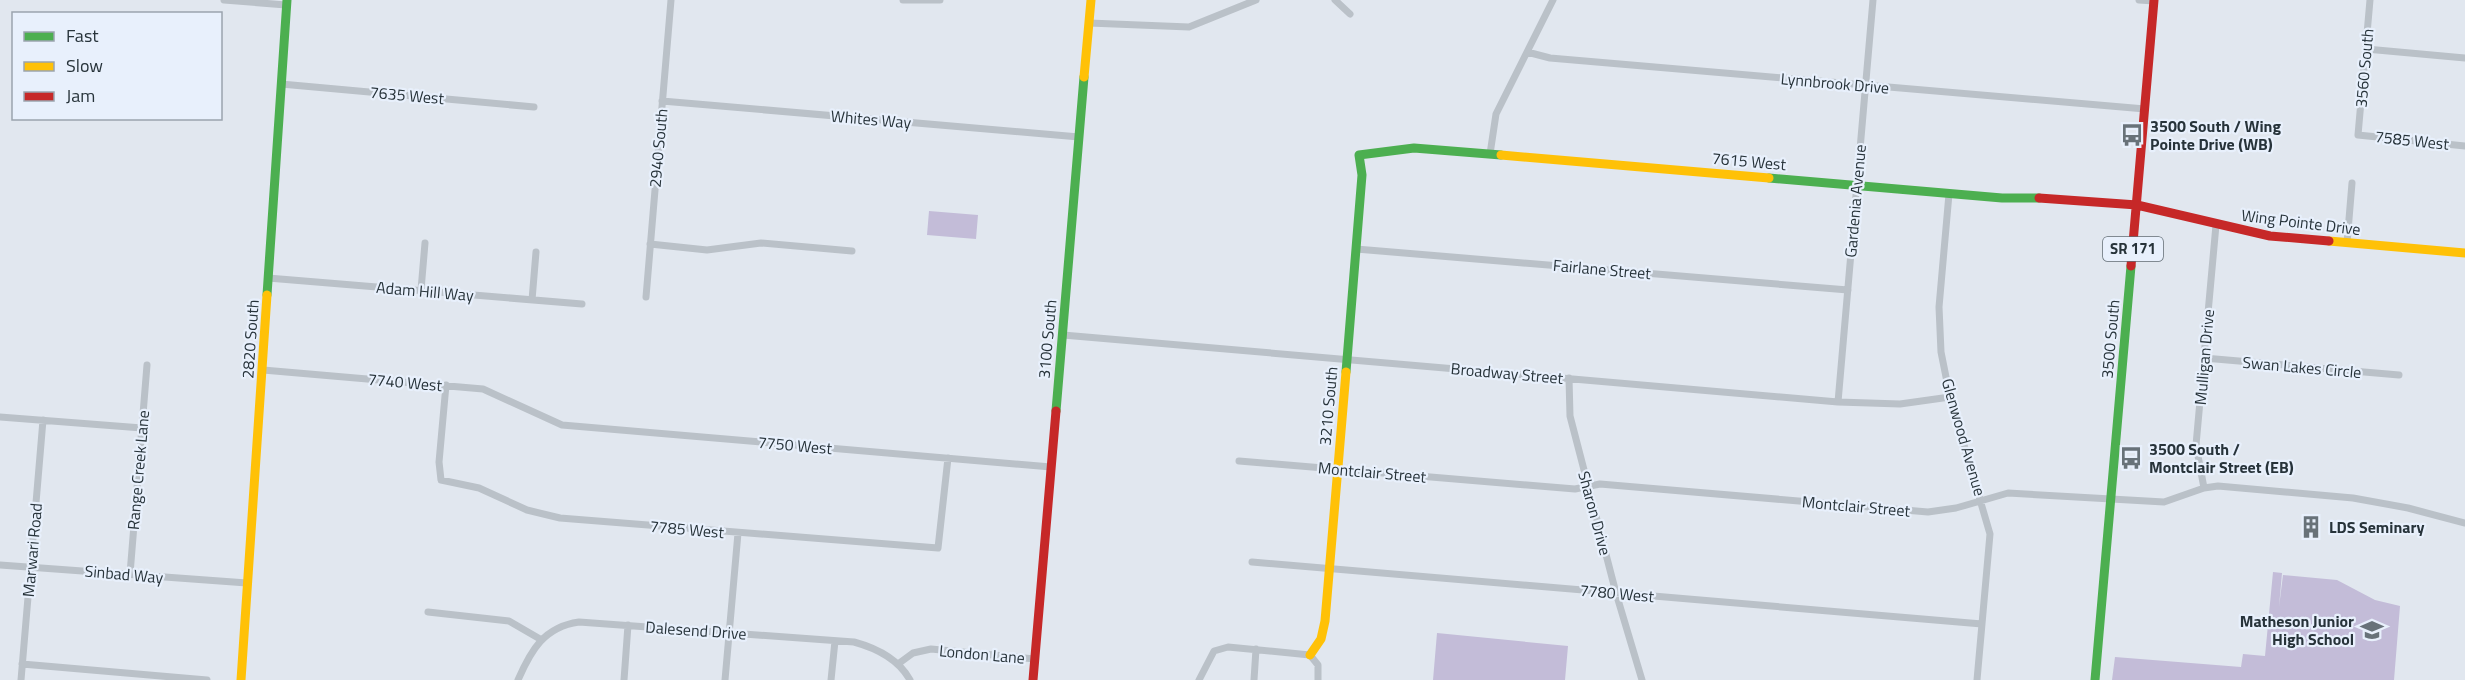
<svg xmlns="http://www.w3.org/2000/svg" width="2465" height="680" font-family="'Titillium Web',sans-serif">
	<rect width="100%" height="100%" fill="#e1e7ef"/>
	<!-- green -->
	<path fill="#c3bcd8" d="M 929,211 L 978,215 L 976,239 L 927,235 Z
		M 2273,572 L 2282,573 L 2279,607 L 2283,575 L 2337,580 L 2375,600 L 2400,606 L 2394,680 L 2112,680 L 2115,657 L 2241,667 L 2243,654 L 2265,656 Z
		M 1437,633 L 1568,646 L 1565,680 L 1433,680 Z"/>
	<g fill="none" stroke-linecap="round" stroke-linejoin="round">
		<!-- street -->
		<path stroke="#bac1c8" stroke-width="7" d="M 224,0 L 286,5
			M 903,0 L 940,0
			M 1335,0 L 1350,14
			M 2139,0 L 2154,1
			M 2370,0 L 2358,135 L 2465,146
			M 1089,23 L 1189,27 L 1256,0
			M 2366,49 L 2465,58
			M 1527,52 L 1550,58 L 2145,109
			M 281,84 L 534,107
			M 662,101 L 1079,137
			M 1490,154 L 1496,114 L 1553,0
			M 1949,194 L 1939,307 L 1941,352 L 1950,397 L 1990,534 L 1977,680
			M 2347,243 L 2352,183
			M 650,244 L 707,250 L 761,243 L 852,251
			M 1356,249 L 1848,290
			M 268,278 L 582,304
			M 421,290 L 425,243
			M 646,297 L 671,0
			M 532,300 L 536,252
			M 1063,335 L 1838,402 L 1900,404 L 1950,397
			M 2204,358 L 2399,375
			M 263,370 L 483,389 L 562,425 L 1051,467
			M 1569,378 L 1570,416 L 1616,593 L 1642,680
			M 446,385 L 439,462 L 441,480 L 479,488 L 527,510 L 560,518 L 938,548 L 948,458
			M 1838,402 L 1873,0
			M 0,417 L 142,428
			M 1239,461 L 1575,489 L 1600,484 L 1928,512 L 1956,508 L 2008,493 L 2164,502 L 2204,488 L 2218,486 L 2353,498 L 2408,508 L 2465,523
			M 2204,488 L 2196,445 L 2216,225
			M 1252,562 L 1982,624
			M 0,565 L 247,583
			M 130,574 L 147,365
			M 428,612 L 509,621 L 540,639
			M 22,664 L 207,680
			M 898,664 L 913,653 L 931,649 L 1035,659
			M 21,680 L 43,420
			M 518,680 C 531,650 544,627 579,622 L 854,642 C 876,648 898,658 910,680
			M 624,680 L 628,625
			M 725,680 L 738,533
			M 831,680 L 835,641
			M 1199,680 L 1214,651 L 1228,647 L 1310,655 L 1318,665 L 1318,680
			M 1254,680 L 1256,649"/>
		<!-- fast -->
		<path stroke="#4caf50" stroke-width="9" d="M 1769,178 L 2002,198 L 2039,198
			M 267,295 L 287,0
			M 1346,372 L 1362,175 L 1359,155 L 1414,148 L 1501,155
			M 1056,411 L 1084,77
			M 2095,680 L 2131,266"/>
		<!-- slow -->
		<path stroke="#ffc107" stroke-width="9" d="M 1084,77 L 1091,0
			M 1501,155 L 1769,178
			M 2329,241 L 2465,253
			M 1310,655 L 1321,639 L 1325,621 L 1346,372
			M 241,680 L 267,295"/>
		<!-- jam -->
		<path stroke="#c62828" stroke-width="9" d="M 2039,198 L 2137,205 L 2270,236 L 2329,241
			M 2131,266 L 2154,0
			M 1033,680 L 1056,411"/>
	</g>
	<!-- icons -->
	<defs>
		<g id="bus-bare" transform="scale(1.8)"><path d="M-5-6H5V4H4V6H2V4H-2V6H-4V4H-5ZM-3.5-4V0h7V-4ZM-3.5 1.2v1.5H-2V1.2ZM2 1.2v1.5H3.5V1.2Z" fill="#687279" stroke="#e8f0fc" stroke-width="2.5" paint-order="stroke"/></g>
		<g id="building-bare" transform="scale(1.8)"><path d="M-4-6H4V6H1V3H-1V6H-4ZM-2.5-4.3h1.7v1.8h-1.7ZM.8-4.3h1.7v1.8H.8ZM-2.5-1h1.7V.8h-1.7ZM.8-1h1.7V.8H.8Z" fill="#687279" stroke="#e8f0fc" stroke-width="2.5" paint-order="stroke"/></g>
		<g id="school-bare" transform="scale(1.8)"><path d="M0-5L7-2L0 1L-7-2ZM-4 1L0 2.5L4 1V4Q0 6-4 4Z" fill="#687279" stroke="#e8f0fc" stroke-width="2.5" paint-order="stroke"/></g>
	</defs>
	<g fill-rule="evenodd">
		<use href="#bus-bare" x="2132" y="135"/>
		<use href="#bus-bare" x="2131" y="458"/>
		<use href="#building-bare" x="2311" y="527"/>
		<use href="#school-bare" x="2372" y="630"/>
	</g>
	<g text-anchor="middle" stroke-width="4.5" stroke-linejoin="round" paint-order="stroke">
		<!-- shield labels -->
		<rect fill="#e8f0fc" stroke="#616c74" stroke-width="1.5" x="2103" y="237" width="60" height="24" rx="4.5"/>
		<g font-size="15" font-weight="bold" fill="#27333a">
			<text x="2133" y="254">SR 171</text>
		</g>
		<!-- street labels -->
		<g font-size="16" fill="#27333a" stroke="#e8f0fc">
			<text transform="translate(2364 68) rotate(-85)" y="6">3560 South</text>
			<text transform="translate(1835 83) rotate(5)" y="6">Lynnbrook Drive</text>
			<text transform="translate(407 95) rotate(5)" y="6">7635 West</text>
			<text transform="translate(871 119) rotate(5)" y="6">Whites Way</text>
			<text transform="translate(2412 140) rotate(6)" y="6">7585 West</text>
			<text transform="translate(658 148) rotate(-85)" y="6">2940 South</text>
			<text transform="translate(1749 161) rotate(5)" y="6">7615 West</text>
			<text transform="translate(1855 201) rotate(-85)" y="6">Gardenia Avenue</text>
			<text transform="translate(2301 222) rotate(7)" y="6">Wing Pointe Drive</text>
			<text transform="translate(1602 269) rotate(5)" y="6">Fairlane Street</text>
			<text transform="translate(425 291) rotate(5)" y="6">Adam Hill Way</text>
			<text transform="translate(250 339) rotate(-86)" y="6">2820 South</text>
			<text transform="translate(1047 339) rotate(-85)" y="6">3100 South</text>
			<text transform="translate(2110 339) rotate(-85)" y="6">3500 South</text>
			<text transform="translate(2204 357) rotate(-85)" y="6">Mulligan Drive</text>
			<text transform="translate(2302 367) rotate(5)" y="6">Swan Lakes Circle</text>
			<text transform="translate(1507 373) rotate(5)" y="6">Broadway Street</text>
			<text transform="translate(405 382) rotate(5)" y="6">7740 West</text>
			<text transform="translate(1328 406) rotate(-85)" y="6">3210 South</text>
			<text transform="translate(1964 437) rotate(74)" y="6">Glenwood Avenue</text>
			<text transform="translate(795 445) rotate(5)" y="6">7750 West</text>
			<text transform="translate(138 470) rotate(-85)" y="6">Range Creek Lane</text>
			<text transform="translate(1372 472) rotate(5)" y="6">Montclair Street</text>
			<text transform="translate(1856 506) rotate(5)" y="6">Montclair Street</text>
			<text transform="translate(1595 513) rotate(75)" y="6">Sharon Drive</text>
			<text transform="translate(687 529) rotate(5)" y="6">7785 West</text>
			<text transform="translate(32 550) rotate(-85)" y="6">Marwari Road</text>
			<text transform="translate(124 574) rotate(5)" y="6">Sinbad Way</text>
			<text transform="translate(1617 593) rotate(5)" y="6">7780 West</text>
			<text transform="translate(696 630) rotate(4)" y="6">Dalesend Drive</text>
			<text transform="translate(982 654) rotate(5)" y="6">London Lane</text>
		</g>
		<!-- poi labels -->
		<g font-size="16" font-weight="bold" fill="#27333a" stroke="#e8f0fc" text-anchor="start">
			<text x="2150" y="132">3500 South / Wing<tspan x="2150" dy="18">Pointe Drive (WB)</tspan></text>
			<text x="2149" y="455">3500 South /<tspan x="2149" dy="18">Montclair Street (EB)</tspan></text>
			<text x="2329" y="533">LDS Seminary</text>
			<text x="2354" y="627" text-anchor="end">Matheson Junior<tspan x="2354" dy="18">High School</tspan></text>
		</g>
	</g>
	<!-- legend -->
	<rect x="12" y="12" width="210" height="108" fill="#e8f0fc" stroke="#9ba4ae" stroke-width="1.5"/>
	<rect x="24" y="32" width="30" height="9" fill="#4caf50" stroke="#9ba4ae" stroke-width="1.5"/>
	<text x="66" y="42" font-size="18" fill="#27333a">Fast</text>
	<rect x="24" y="62" width="30" height="9" fill="#ffc107" stroke="#9ba4ae" stroke-width="1.5"/>
	<text x="66" y="72" font-size="18" fill="#27333a">Slow</text>
	<rect x="24" y="92" width="30" height="9" fill="#c62828" stroke="#9ba4ae" stroke-width="1.5"/>
	<text x="66" y="102" font-size="18" fill="#27333a">Jam</text>
</svg>
